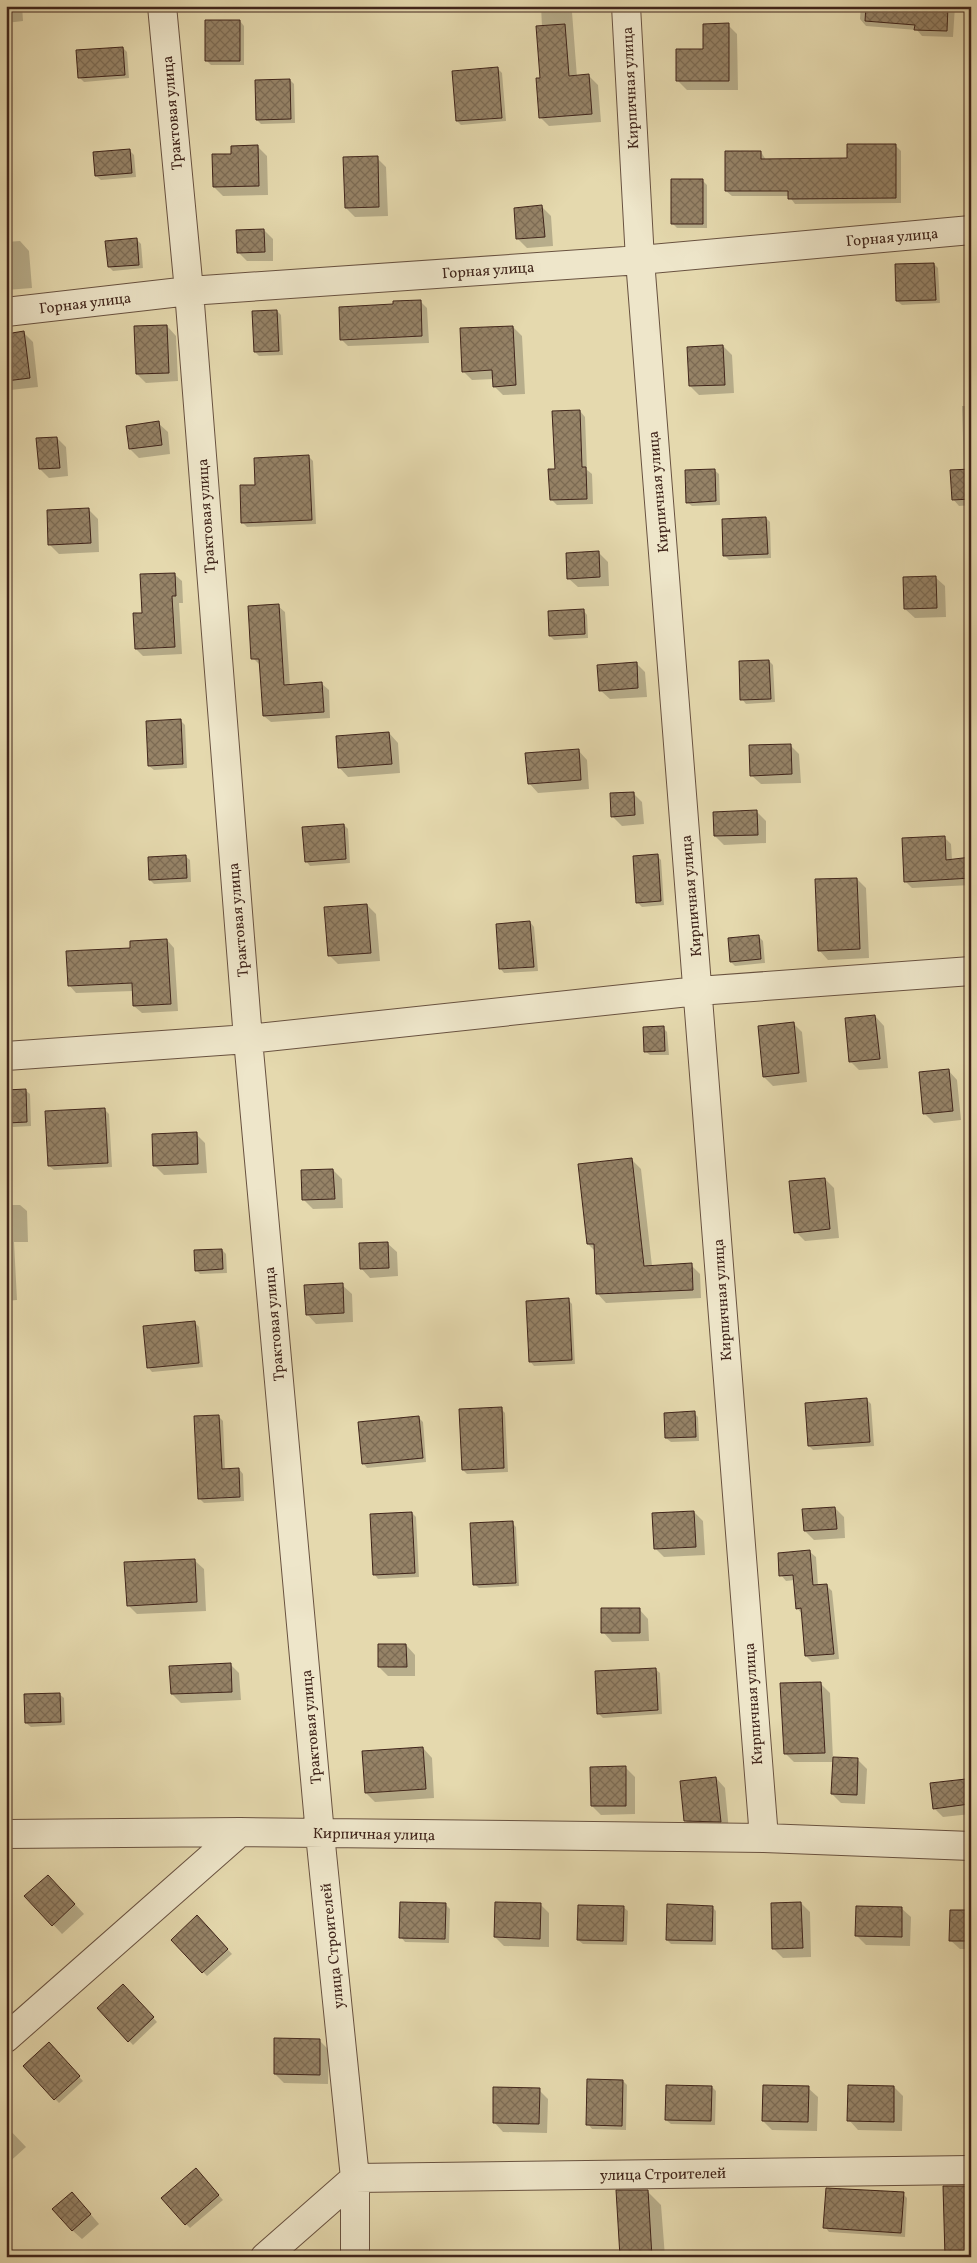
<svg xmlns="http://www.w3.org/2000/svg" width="977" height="2263" font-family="Vollkorn,serif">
	<defs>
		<pattern id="building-cross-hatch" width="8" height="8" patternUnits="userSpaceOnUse" patternTransform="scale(1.25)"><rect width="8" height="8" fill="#968367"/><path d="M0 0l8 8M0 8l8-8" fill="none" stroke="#7c6b54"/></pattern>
	</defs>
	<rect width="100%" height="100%" fill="#e5d9ae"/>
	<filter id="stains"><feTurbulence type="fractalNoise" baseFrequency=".004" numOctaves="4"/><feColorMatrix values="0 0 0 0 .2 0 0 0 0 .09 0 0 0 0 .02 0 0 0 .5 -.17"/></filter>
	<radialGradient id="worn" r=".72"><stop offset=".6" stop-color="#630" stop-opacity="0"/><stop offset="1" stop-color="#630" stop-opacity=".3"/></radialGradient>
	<!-- shadow -->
	<path fill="#0003" d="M 6,6 L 22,6 L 23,21 L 6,23 Z
		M 541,6 L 592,6 L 593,10 L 572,12 L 577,77 L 589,76 L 598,85 L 601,122 L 549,126 L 540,117 L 542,27 Z
		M 861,6 L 955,6 L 953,37 L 922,36 L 917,30 L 866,26 L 860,19 Z
		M 240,21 L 244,26 L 244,65 L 211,65 L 207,61 Z
		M 728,25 L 737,34 L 738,90 L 687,90 L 678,81 Z
		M 123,48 L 127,52 L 129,78 L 84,82 L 80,78 Z
		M 498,69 L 502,73 L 506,121 L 461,125 L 457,121 Z
		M 290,80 L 294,84 L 295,123 L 261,124 L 257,120 Z
		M 895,145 L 901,151 L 901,203 L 795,204 L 789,196 L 732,196 L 726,191 L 761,152 L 766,160 L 848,159 Z
		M 258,147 L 267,156 L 268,195 L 223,196 L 214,187 L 232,155 Z
		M 130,151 L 134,155 L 136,177 L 101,180 L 96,176 Z
		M 377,158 L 386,167 L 388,216 L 355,217 L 346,208 Z
		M 702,180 L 707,185 L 707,228 L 677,228 L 673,224 Z
		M 542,207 L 551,216 L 553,246 L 527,248 L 518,239 Z
		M 264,230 L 273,239 L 273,261 L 247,261 L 238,252 Z
		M 137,240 L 141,244 L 143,268 L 113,271 L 109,267 Z
		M 20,241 L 29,251 L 32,288 L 6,290 L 6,242 Z
		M 934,264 L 938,268 L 940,303 L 902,305 L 897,301 Z
		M 420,301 L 427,308 L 429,343 L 348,346 L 341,339 L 395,305 Z
		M 277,311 L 281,315 L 283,355 L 259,356 L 255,352 Z
		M 167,326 L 176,336 L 178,381 L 146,383 L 137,374 Z
		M 513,327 L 522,336 L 525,394 L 503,395 L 494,386 L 494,379 L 472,380 L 463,371 Z
		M 24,333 L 33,342 L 38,387 L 10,390 L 6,387 L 6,335 Z
		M 723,346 L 732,355 L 734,393 L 699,395 L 690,386 Z
		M 962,406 L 971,406 L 971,505 L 959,506 L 953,499 L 964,470 Z
		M 580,411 L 585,417 L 587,470 L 592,474 L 593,504 L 557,505 L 551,499 L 556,470 Z
		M 158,423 L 168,432 L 170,454 L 139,458 L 130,449 Z
		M 57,438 L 66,447 L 68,476 L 49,478 L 40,469 Z
		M 309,457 L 313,461 L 316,524 L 247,527 L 243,523 L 256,486 Z
		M 714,470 L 719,474 L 720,505 L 692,506 L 687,502 Z
		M 89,510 L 98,519 L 99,552 L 59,554 L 50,545 Z
		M 766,518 L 770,522 L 771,558 L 729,560 L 724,555 Z
		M 599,553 L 608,562 L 609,586 L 578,587 L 568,578 Z
		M 174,574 L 182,581 L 183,603 L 179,603 L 182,654 L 143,656 L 136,649 L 143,614 Z
		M 935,577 L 945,586 L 946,617 L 915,618 L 905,609 Z
		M 278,606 L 285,612 L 290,686 L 322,684 L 329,690 L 330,718 L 271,722 L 264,716 L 260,665 L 253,658 Z
		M 583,610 L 587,615 L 588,638 L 554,640 L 550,636 Z
		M 769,661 L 773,665 L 775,702 L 746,704 L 742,699 Z
		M 636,663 L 645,672 L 647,697 L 610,699 L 600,690 Z
		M 180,720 L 185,725 L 187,768 L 154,770 L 149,766 Z
		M 389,733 L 398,743 L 400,773 L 348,777 L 339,767 Z
		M 790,745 L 799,754 L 801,783 L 761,784 L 751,775 Z
		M 578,750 L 587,760 L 589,789 L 538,793 L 529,783 Z
		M 633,793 L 642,802 L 644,824 L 622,826 L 613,817 Z
		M 756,811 L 766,821 L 766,843 L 724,845 L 715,836 Z
		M 344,825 L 348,829 L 350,863 L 310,866 L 306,861 Z
		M 944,837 L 951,844 L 952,860 L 971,858 L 971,885 L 912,888 L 905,881 Z
		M 185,856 L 190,860 L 191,882 L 154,884 L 150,880 Z
		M 657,856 L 661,860 L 664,905 L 642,907 L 638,903 Z
		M 857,879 L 866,888 L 869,958 L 828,960 L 819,950 Z
		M 367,905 L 376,914 L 380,961 L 338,964 L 329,955 Z
		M 530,922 L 534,927 L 538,971 L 504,973 L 500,968 Z
		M 759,937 L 763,941 L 765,963 L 735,966 L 731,962 Z
		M 167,940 L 174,948 L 178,1011 L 142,1013 L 134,1006 L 133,991 L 76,993 L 69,985 L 131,950 Z
		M 875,1016 L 884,1026 L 888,1068 L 859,1070 L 850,1061 Z
		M 793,1023 L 802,1032 L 807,1082 L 773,1086 L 764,1077 Z
		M 663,1028 L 667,1032 L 669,1055 L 650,1055 L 645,1051 Z
		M 948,1070 L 957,1080 L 961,1120 L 934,1123 L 925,1114 Z
		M 25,1090 L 30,1094 L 31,1126 L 13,1127 L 8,1123 Z
		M 105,1110 L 109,1114 L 112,1167 L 54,1170 L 49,1166 Z
		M 196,1134 L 205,1143 L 207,1173 L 164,1175 L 154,1165 Z
		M 632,1160 L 641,1169 L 652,1266 L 691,1265 L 700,1274 L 701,1298 L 606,1303 L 597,1293 L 595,1251 L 588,1244 Z
		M 333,1170 L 342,1179 L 343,1208 L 313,1209 L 304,1200 Z
		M 825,1179 L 834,1188 L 839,1238 L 805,1241 L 796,1232 Z
		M 6,1205 L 20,1205 L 27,1211 L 28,1242 L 14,1242 L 17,1300 L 6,1301 Z
		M 387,1243 L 397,1252 L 398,1276 L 370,1278 L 361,1268 Z
		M 222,1250 L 226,1254 L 227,1273 L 200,1274 L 196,1270 Z
		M 342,1285 L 352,1294 L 353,1322 L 316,1324 L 307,1314 Z
		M 568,1300 L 572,1304 L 575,1364 L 534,1366 L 530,1361 Z
		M 195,1323 L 199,1327 L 203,1367 L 152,1372 L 148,1367 Z
		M 867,1400 L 871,1404 L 874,1446 L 813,1450 L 809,1446 Z
		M 501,1409 L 505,1413 L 508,1472 L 467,1474 L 463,1470 Z
		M 694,1413 L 698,1417 L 699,1441 L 671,1442 L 666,1438 Z
		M 219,1417 L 223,1421 L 225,1470 L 239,1469 L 243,1474 L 244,1501 L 204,1503 L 199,1498 Z
		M 418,1417 L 423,1422 L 426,1462 L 367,1468 L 363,1463 Z
		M 835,1508 L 844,1517 L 845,1538 L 814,1540 L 805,1531 Z
		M 694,1512 L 703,1521 L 705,1555 L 664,1557 L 655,1548 Z
		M 412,1513 L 416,1517 L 419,1577 L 378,1579 L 374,1574 Z
		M 512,1523 L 516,1527 L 519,1586 L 479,1588 L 474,1584 Z
		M 810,1552 L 816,1557 L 818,1586 L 826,1585 L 832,1591 L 839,1659 L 812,1662 L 806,1656 L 803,1615 L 797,1608 L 795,1580 L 786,1581 L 781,1575 Z
		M 194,1560 L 204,1569 L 206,1611 L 137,1614 L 128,1605 Z
		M 639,1609 L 648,1619 L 649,1641 L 612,1642 L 603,1632 Z
		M 406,1645 L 415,1655 L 415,1676 L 388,1676 L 379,1667 Z
		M 230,1664 L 239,1673 L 241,1700 L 181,1703 L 172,1694 Z
		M 655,1669 L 660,1673 L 662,1714 L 603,1718 L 598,1713 Z
		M 821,1684 L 830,1693 L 833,1759 L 858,1760 L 867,1769 L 865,1804 L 841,1803 L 832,1794 L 834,1762 L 794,1762 L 785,1753 Z
		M 59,1694 L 64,1698 L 65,1725 L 31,1727 L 26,1723 Z
		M 423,1748 L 432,1758 L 434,1798 L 375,1802 L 366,1793 Z
		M 626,1768 L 635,1777 L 635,1814 L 601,1815 L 592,1806 Z
		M 716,1778 L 725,1788 L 729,1831 L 695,1830 L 686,1821 Z
		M 966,1780 L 971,1785 L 971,1814 L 943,1817 L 934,1808 Z
		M 57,1885 L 84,1914 L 62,1934 L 26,1896 Z
		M 801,1903 L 810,1912 L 811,1957 L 783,1958 L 774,1949 Z
		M 540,1904 L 549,1913 L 549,1947 L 504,1946 L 495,1937 Z
		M 446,1905 L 450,1909 L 449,1943 L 405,1942 L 401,1937 Z
		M 623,1907 L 628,1911 L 627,1945 L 583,1944 L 578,1940 Z
		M 712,1907 L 716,1911 L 716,1945 L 671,1944 L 667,1940 Z
		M 901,1908 L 911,1917 L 910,1946 L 866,1945 L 857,1936 Z
		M 971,1911 L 971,1949 L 960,1949 L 950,1940 Z
		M 197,1917 L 232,1954 L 207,1976 L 172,1940 Z
		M 6,1963 L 11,1968 L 6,1973 Z
		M 123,1985 L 157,2022 L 133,2045 L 98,2008 Z
		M 320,2041 L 329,2050 L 328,2084 L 284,2083 L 275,2074 Z
		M 49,2044 L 83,2081 L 59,2103 L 24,2067 Z
		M 623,2081 L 627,2085 L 626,2130 L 592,2129 L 588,2124 Z
		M 712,2087 L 716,2091 L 715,2125 L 671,2124 L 666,2120 Z
		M 894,2087 L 903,2096 L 902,2131 L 858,2130 L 849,2120 Z
		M 808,2088 L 818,2097 L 817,2131 L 772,2130 L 763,2121 Z
		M 539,2090 L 548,2099 L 547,2133 L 503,2132 L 494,2122 Z
		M 6,2126 L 26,2147 L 6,2165 Z
		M 200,2174 L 223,2200 L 190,2228 L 186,2224 Z
		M 647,2191 L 661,2205 L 665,2257 L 622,2257 Z
		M 903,2194 L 907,2198 L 905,2237 L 829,2232 L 825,2227 Z
		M 81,2203 L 99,2224 L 82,2239 L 72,2230 Z"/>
	<!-- building -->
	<path fill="url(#building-cross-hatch)" stroke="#40251b" d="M 866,6 L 948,6 L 947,31 L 914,30 L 915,25 L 865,21 Z
		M 205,20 L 240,20 L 240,61 L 205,61 Z
		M 729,23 L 729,81 L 676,81 L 676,49 L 703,49 L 703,24 Z
		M 565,24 L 569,76 L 589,74 L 592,114 L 539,118 L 536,78 L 540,78 L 536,26 Z
		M 123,47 L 125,75 L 78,78 L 76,50 Z
		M 498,67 L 502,118 L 456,121 L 452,71 Z
		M 290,79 L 291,119 L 256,120 L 255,80 Z
		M 847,144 L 896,144 L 896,198 L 788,199 L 788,191 L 725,191 L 725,151 L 761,151 L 761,159 L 847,158 Z
		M 258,145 L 259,186 L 213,187 L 212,154 L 231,154 L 231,146 Z
		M 130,149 L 132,173 L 95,176 L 93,152 Z
		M 378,156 L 379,207 L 345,208 L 343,157 Z
		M 671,179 L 703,179 L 703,224 L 671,224 Z
		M 542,205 L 545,237 L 516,239 L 514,208 Z
		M 264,229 L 265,252 L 237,253 L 236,230 Z
		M 137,238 L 139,265 L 108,267 L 105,241 Z
		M 934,263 L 936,300 L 896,301 L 895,264 Z
		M 421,300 L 422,336 L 340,340 L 339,307 L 393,304 L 393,301 Z
		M 277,310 L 279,351 L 254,352 L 252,311 Z
		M 167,325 L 169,373 L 136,374 L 134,326 Z
		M 513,326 L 516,385 L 493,387 L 492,370 L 462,372 L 460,328 Z
		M 24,331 L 30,378 L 6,381 L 6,334 Z
		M 723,345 L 725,385 L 689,386 L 687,347 Z
		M 580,410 L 582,467 L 586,467 L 587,499 L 550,500 L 548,469 L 555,469 L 552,411 Z
		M 159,421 L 162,445 L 129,449 L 126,426 Z
		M 57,437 L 60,468 L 39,469 L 36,438 Z
		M 309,455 L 312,520 L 241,523 L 240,485 L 255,485 L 254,458 Z
		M 715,469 L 716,501 L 686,503 L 685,470 Z
		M 971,469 L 971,499 L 952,500 L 950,470 Z
		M 89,508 L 91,543 L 48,545 L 47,510 Z
		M 766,517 L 768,554 L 723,556 L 722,519 Z
		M 599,551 L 600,577 L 567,579 L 566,553 Z
		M 175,573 L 176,596 L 172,596 L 175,647 L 135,649 L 133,613 L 142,613 L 140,574 Z
		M 936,576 L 937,608 L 904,609 L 903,577 Z
		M 279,604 L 284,685 L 322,682 L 324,712 L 263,716 L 259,659 L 251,659 L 248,606 Z
		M 584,609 L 585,634 L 549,636 L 548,611 Z
		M 769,660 L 771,699 L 740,700 L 739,661 Z
		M 637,662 L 638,688 L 599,691 L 597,665 Z
		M 181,719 L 183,764 L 148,766 L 146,721 Z
		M 389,732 L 392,764 L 338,768 L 336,736 Z
		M 791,744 L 792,774 L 750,776 L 749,745 Z
		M 579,749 L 581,780 L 528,784 L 525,753 Z
		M 634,792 L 635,815 L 611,817 L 610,793 Z
		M 757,810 L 758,835 L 714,836 L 713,812 Z
		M 344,824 L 346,859 L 305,862 L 302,827 Z
		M 945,836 L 946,860 L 971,857 L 971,878 L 904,882 L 902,838 Z
		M 658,854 L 661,901 L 636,903 L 633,856 Z
		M 186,855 L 187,878 L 149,880 L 148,857 Z
		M 857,878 L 860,949 L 818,951 L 815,879 Z
		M 367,904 L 371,953 L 328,956 L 324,907 Z
		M 530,921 L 534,967 L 499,969 L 496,924 Z
		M 759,935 L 761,959 L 730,962 L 728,938 Z
		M 167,939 L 171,1004 L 133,1006 L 132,983 L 68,986 L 66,951 L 130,948 L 130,941 Z
		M 875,1015 L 880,1059 L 849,1062 L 845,1018 Z
		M 794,1022 L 799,1073 L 763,1077 L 758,1026 Z
		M 664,1026 L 665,1051 L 644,1052 L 643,1027 Z
		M 949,1069 L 953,1111 L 923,1114 L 919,1072 Z
		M 26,1089 L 27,1122 L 7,1123 L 6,1090 Z
		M 105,1108 L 108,1163 L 48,1166 L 45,1111 Z
		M 197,1132 L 198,1164 L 153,1166 L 152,1134 Z
		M 632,1158 L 644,1266 L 692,1263 L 693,1290 L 596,1294 L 594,1244 L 587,1244 L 578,1164 Z
		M 333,1169 L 335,1199 L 302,1200 L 301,1170 Z
		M 825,1178 L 830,1229 L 794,1233 L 789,1181 Z
		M 388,1242 L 389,1268 L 360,1269 L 359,1243 Z
		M 222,1249 L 223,1269 L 195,1271 L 194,1250 Z
		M 343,1283 L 344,1313 L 306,1315 L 304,1285 Z
		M 569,1298 L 572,1360 L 529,1362 L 526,1301 Z
		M 195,1321 L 199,1363 L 147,1368 L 143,1326 Z
		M 867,1398 L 870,1442 L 808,1446 L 805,1403 Z
		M 502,1407 L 504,1468 L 462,1470 L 459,1409 Z
		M 695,1411 L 696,1437 L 665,1438 L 664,1413 Z
		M 219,1415 L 222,1469 L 239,1468 L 240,1497 L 198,1499 L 194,1416 Z
		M 419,1416 L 423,1458 L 362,1464 L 358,1422 Z
		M 835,1507 L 837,1529 L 804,1531 L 802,1509 Z
		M 694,1511 L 696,1547 L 654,1549 L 652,1513 Z
		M 412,1512 L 415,1573 L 373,1575 L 370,1514 Z
		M 513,1521 L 516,1583 L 473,1585 L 470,1523 Z
		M 810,1550 L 813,1585 L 827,1584 L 834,1654 L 805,1656 L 801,1608 L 796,1609 L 793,1575 L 779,1576 L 778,1553 Z
		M 195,1559 L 197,1602 L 127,1606 L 124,1562 Z
		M 601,1608 L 640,1608 L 640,1633 L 601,1633 Z
		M 378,1644 L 406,1644 L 407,1667 L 378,1667 Z
		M 231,1663 L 232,1692 L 171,1694 L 169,1666 Z
		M 656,1668 L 658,1710 L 597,1714 L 595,1671 Z
		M 821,1682 L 825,1753 L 784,1754 L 780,1683 Z
		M 60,1693 L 61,1722 L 25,1723 L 24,1694 Z
		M 423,1747 L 426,1789 L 365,1793 L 362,1751 Z
		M 833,1757 L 858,1758 L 857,1795 L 831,1794 Z
		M 626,1766 L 626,1806 L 591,1806 L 590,1767 Z
		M 716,1777 L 721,1822 L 684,1821 L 680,1781 Z
		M 966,1779 L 969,1804 L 933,1809 L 930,1783 Z
		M 48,1875 L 75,1904 L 52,1926 L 24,1896 Z
		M 400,1902 L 446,1903 L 445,1939 L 399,1938 Z
		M 495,1902 L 541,1903 L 540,1939 L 494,1937 Z
		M 801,1902 L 803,1948 L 772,1949 L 771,1903 Z
		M 667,1904 L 713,1906 L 712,1941 L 666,1940 Z
		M 578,1905 L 624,1906 L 623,1941 L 577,1940 Z
		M 856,1906 L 902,1907 L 902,1937 L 855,1936 Z
		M 950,1910 L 971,1910 L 971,1941 L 949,1941 Z
		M 197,1915 L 228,1949 L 202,1973 L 171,1940 Z
		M 123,1984 L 154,2017 L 128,2042 L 97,2008 Z
		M 274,2038 L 320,2039 L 320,2075 L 274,2074 Z
		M 49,2042 L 80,2076 L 54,2100 L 23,2066 Z
		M 587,2079 L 623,2080 L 622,2126 L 586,2125 Z
		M 666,2085 L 712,2086 L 711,2121 L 665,2120 Z
		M 763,2085 L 809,2086 L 808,2122 L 762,2121 Z
		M 848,2085 L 894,2086 L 894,2122 L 847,2121 Z
		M 493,2087 L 540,2088 L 539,2124 L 493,2123 Z
		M 196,2168 L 219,2195 L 185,2225 L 161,2198 Z
		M 943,2186 L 971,2186 L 971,2257 L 945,2257 Z
		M 826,2188 L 904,2192 L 901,2233 L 823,2228 Z
		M 616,2190 L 648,2190 L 652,2257 L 620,2257 Z
		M 72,2192 L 91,2214 L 72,2231 L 52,2209 Z"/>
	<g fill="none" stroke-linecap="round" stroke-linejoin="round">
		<!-- minor casing -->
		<g stroke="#695240" stroke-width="30">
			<path id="minor" d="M 162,6 L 189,291 L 248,1039 L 320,1834 L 355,2178 L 265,2257
				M 6,312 L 189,291 L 640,260 L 971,230
				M 6,1056 L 248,1039 L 698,991 L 971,971
				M 6,1834 L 240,1832 L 764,1838 L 640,260 L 626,6
				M 764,1838 L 971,1846
				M 6,2038 L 240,1832
				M 355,2257 L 355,2178 L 971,2170"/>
		</g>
		<!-- minor -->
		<use href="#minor" stroke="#eee6ca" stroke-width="28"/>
	</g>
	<g text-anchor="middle" stroke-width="4.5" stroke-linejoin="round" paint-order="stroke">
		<!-- street labels -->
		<g font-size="15" fill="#40251b" stroke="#eee6ca">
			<text transform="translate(630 88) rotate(-93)" y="5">Кирпичная улица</text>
			<text transform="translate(172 113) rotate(-95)" y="5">Трактовая улица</text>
			<text transform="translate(892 237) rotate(-5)" y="5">Горная улица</text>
			<text transform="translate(488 270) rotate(-4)" y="5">Горная улица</text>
			<text transform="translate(85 303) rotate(-7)" y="5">Горная улица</text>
			<text transform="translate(658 492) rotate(-95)" y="5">Кирпичная улица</text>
			<text transform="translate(206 516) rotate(-94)" y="5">Трактовая улица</text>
			<text transform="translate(691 896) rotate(-95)" y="5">Кирпичная улица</text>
			<text transform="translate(238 920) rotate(-95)" y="5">Трактовая улица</text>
			<text transform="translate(722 1300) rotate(-94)" y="5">Кирпичная улица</text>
			<text transform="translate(274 1324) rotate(-95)" y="5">Трактовая улица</text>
			<text transform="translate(753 1704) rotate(-94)" y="5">Кирпичная улица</text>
			<text transform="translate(311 1727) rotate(-95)" y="5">Трактовая улица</text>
			<text transform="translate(374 1834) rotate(1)" y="5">Кирпичная улица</text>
			<text transform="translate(332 1946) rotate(-96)" y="5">улица Строителей</text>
			<text transform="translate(663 2174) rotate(-1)" y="5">улица Строителей</text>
		</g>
	</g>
	<!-- margin -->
	<rect width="977" height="2263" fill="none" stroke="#e5d9ae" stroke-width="25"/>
	<rect x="8" y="8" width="962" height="2248" fill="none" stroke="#40251b" stroke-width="2.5"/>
	<rect x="12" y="12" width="952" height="2238" fill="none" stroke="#40251b"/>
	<rect width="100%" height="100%" filter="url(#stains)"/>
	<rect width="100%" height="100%" fill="url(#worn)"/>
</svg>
